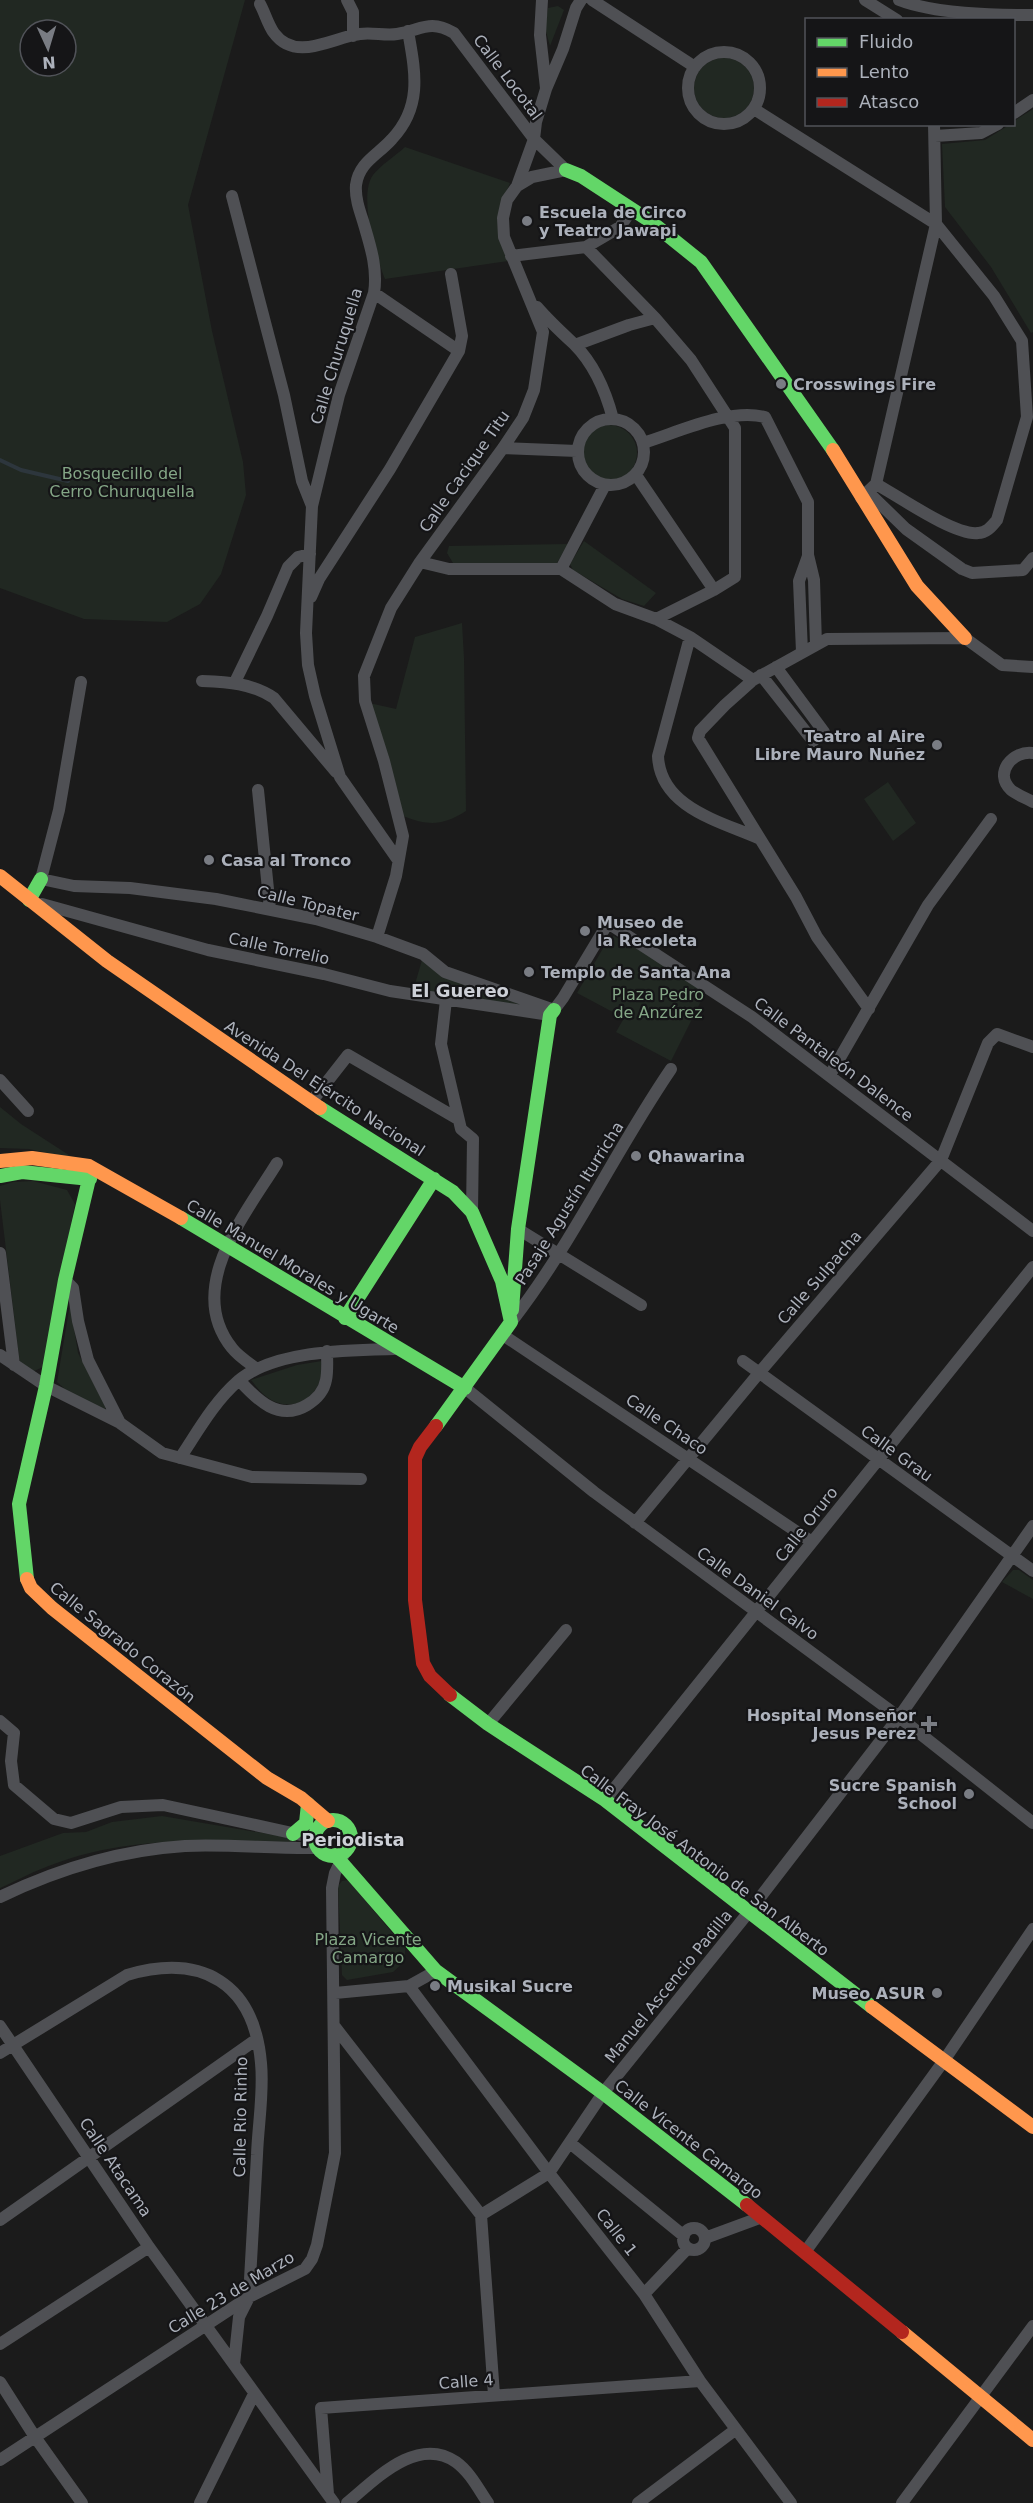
<svg xmlns="http://www.w3.org/2000/svg" width="1033" height="2503" font-family="'DejaVu Sans',sans-serif">
	<rect width="100%" height="100%" fill="#1b1b1b"/>
	<!-- green -->
	<path fill="#212822" fill-rule="evenodd" d="M 0,0 L 245,0 L 188,205 L 212,331 L 243,462 L 246,495 L 221,574 L 200,604 L 167,622 L 84,619 L 0,588 ZM 30,30 L 66,30 L 66,66 L 30,66 Z
		M 558,6 L 564,10 L 550,46 L 545,28 L 548,8 Z
		M694 88a30 30 0 1 1 60 0a30 30 0 1 1-60 0Z
		M 1033,109 L 1033,332 L 1031,333 L 991,267 L 945,207 L 942,144 L 985,140 L 1009,125 L 1014,124 L 1014,121 Z
		M 405,147 L 510,183 C 494,221 494,222 508,261 L 385,279 C 376,257 358,195 373,175 C 381,165 395,156 405,147 Z
		M581 453a28 28 0 1 1 56 0a28 28 0 1 1-56 0Z
		M 584,541 L 656,593 L 644,606 L 622,599 L 573,570 L 570,564 Z
		M 568,544 L 557,563 L 453,563 L 447,553 L 449,546 Z
		M 462,623 L 464,658 L 466,811 C 442,826 429,826 403,816 L 369,703 L 396,709 L 415,637 Z
		M 888,782 L 916,823 L 893,841 L 864,799 Z
		M 614,936 L 679,972 L 706,991 L 671,1061 L 616,1032 L 624,1018 L 577,993 L 609,938 Z
		M 422,960 L 530,1007 L 413,991 Z
		M 0,1107 L 21,1124 L 75,1159 L 29,1149 L 0,1148 Z
		M 33,1181 L 67,1190 L 75,1204 L 43,1367 L 34,1371 L 21,1365 L 19,1357 L 0,1200 L 0,1186 L 13,1182 Z
		M 70,1304 L 78,1353 L 106,1407 L 105,1409 L 65,1389 L 57,1382 Z
		M 322,1361 C 321,1367 322,1375 320,1380 C 313,1403 286,1412 267,1397 C 261,1393 256,1386 251,1380 L 297,1365 Z
		M 1013,1570 L 1019,1570 L 1033,1580 L 1033,1599 L 1002,1582 Z
		M 162,1816 L 298,1839 L 295,1844 C 215,1841 131,1835 54,1864 C 36,1870 18,1880 0,1888 L 0,1856 L 63,1833 L 86,1832 L 112,1822 Z
		M 348,1880 L 405,1948 L 405,1961 L 393,1972 L 347,1980 L 342,1975 L 338,1886 L 342,1881 Z"/>
	<g fill="none" stroke-linecap="round" stroke-linejoin="round">
		<!-- stream -->
		<path stroke="#2d363d" stroke-width="4" d="M 0,460 L 21,470 L 68,481"/>
		<!-- street -->
		<path stroke="#4f5054" stroke-width="12" d="M 347,0 L 353,12 L 353,36
			M 542,0 L 540,35 L 546,88
			M 592,0 L 695,67
			M 865,0 L 897,20
			M 899,0 C 935,14 993,15 1033,15
			M 260,4 C 265,13 268,25 274,33 C 296,63 333,37 360,34 C 372,32 385,36 397,34 C 422,30 429,19 454,33 L 534,139 L 566,170
			M688 88a36 36 0 1 1 72 0a36 36 0 1 1-72 0Z
			M 754,109 L 936,224 L 994,296 L 1022,341 L 1027,417 L 997,520 C 992,526 987,533 978,533 C 955,536 898,496 876,484
			M 1014,113 L 1033,100
			M 935,136 L 981,133 L 998,124
			M 517,186 L 534,139 L 536,122 L 546,89 L 563,49 L 576,8 L 581,0
			M 232,196 L 284,395 L 302,481 L 312,506
			M 586,247 L 655,318 L 691,360 L 735,428 L 735,577 L 714,590 L 656,619
			M 511,256 L 586,247 L 620,227 L 632,209
			M 374,293 L 459,351
			M 537,307 C 549,321 561,332 574,344 C 594,364 606,392 613,419
			M 575,345 L 629,325 L 655,318
			M578 452a33 33 0 1 1 66 0a33 33 0 1 1-66 0Z
			M 643,443 C 679,432 728,408 765,417 L 808,502 L 808,555 L 814,580 L 816,645
			M 503,448 L 577,451
			M 636,475 L 714,590
			M 868,492 L 906,529 L 962,569 L 972,573 L 1023,570 L 1033,558
			M 861,498 L 876,484 L 936,224 L 934,124
			M 420,562 L 449,569 L 561,569 L 615,604 L 656,619 L 690,637 L 753,680
			M 561,569 L 605,485
			M 311,597 L 319,579 L 390,469 L 459,351 L 462,336 L 451,274
			M 690,637 L 658,756 C 660,807 719,821 758,838
			M 802,652 L 799,581 L 808,556
			M 761,675 L 813,741 L 824,732 L 776,667
			M 202,681 C 228,682 251,683 274,698 L 336,772
			M 81,682 L 59,810 L 41,879 L 74,886 L 130,888 L 216,899 L 316,919 L 377,937 L 423,954 L 445,972 L 554,1010 L 563,998 L 608,923 L 752,1017 L 1033,1231
			M 235,682 L 267,616 L 288,567 L 298,557 L 310,554
			M 1033,753 C 1013,750 993,773 1011,790 C 1017,795 1026,798 1033,802
			M 258,790 L 270,909
			M 398,860 L 340,777 L 315,696 L 308,665 L 306,633 L 312,506 L 339,395 L 374,293 C 378,268 370,245 363,221 C 359,209 355,197 356,185 C 359,162 378,155 392,139 C 423,106 415,71 408,31
			M 42,904 L 208,950 L 324,974 L 390,991 L 550,1015
			M 377,937 L 396,876 L 403,836 L 384,761 L 365,701 L 364,676 L 391,608 L 420,562 L 503,448 L 523,418 L 534,390 L 543,332 L 504,237 L 503,218 L 507,200 L 517,186 L 532,177 L 566,170
			M 446,1000 L 441,1044 L 461,1129 L 473,1139 L 472,1212
			M 869,1009 L 817,937 L 796,897 L 698,738 L 700,731 L 725,705 L 753,680 L 827,639 L 965,638 L 1002,665 L 1033,667
			M 830,1075 L 928,905 L 991,819
			M 0,1080 L 28,1111
			M 312,1101 L 348,1055 L 458,1119
			M 518,1229 L 641,1305
			M 0,1253 L 14,1365
			M 65,1280 L 73,1288 L 78,1321 L 88,1360 L 120,1423 L 162,1453 L 252,1477 L 361,1479
			M 512,1321 C 574,1241 615,1151 671,1069
			M 503,1335 L 812,1542
			M 0,1355 L 46,1386 L 120,1423
			M 743,1361 L 1033,1571
			M 257,1369 C 249,1363 238,1356 232,1348 C 184,1288 245,1215 277,1163
			M 239,1380 C 257,1400 279,1422 307,1405 C 317,1399 324,1391 326,1380 C 328,1371 327,1360 327,1351
			M 465,1388 L 594,1492 L 899,1717 L 1033,1823
			M 180,1458 C 198,1431 214,1402 238,1381 C 274,1350 350,1350 394,1349
			M 635,1523 L 759,1373 L 941,1160 L 988,1043 L 997,1034 L 1033,1047
			M 0,1721 L 14,1733 L 11,1761 L 14,1785 L 54,1819 L 71,1823 L 121,1807 L 163,1805 L 315,1838
			M 488,1724 L 566,1630
			M 605,1800 L 1033,1267
			M 0,1897 C 58,1869 121,1850 185,1846 C 230,1844 274,1849 319,1848
			M 409,1986 L 549,2173 L 644,2294 L 700,2381 L 791,2503
			M 335,1993 L 409,1986 L 436,1971
			M 0,2026 L 149,2247 L 334,2503
			M 335,2027 L 481,2215
			M 0,2053 L 127,1975 C 202,1953 254,1983 261,2063 C 264,2093 258,2125 257,2155 C 254,2202 252,2250 249,2297 L 239,2317 L 234,2364
			M 570,2143 L 684,2236
			M 481,2215 L 549,2173 L 603,2093 L 748,1913 L 899,1717 L 1033,1526
			M 481,2215 L 494,2395
			M 0,2220 L 257,2039
			M683 2239a11 11 0 1 1 22 0a11 11 0 1 1-22 0Z
			M 705,2238 L 762,2217
			M 805,2252 L 943,2062 L 1033,1929
			M 644,2294 L 688,2248
			M 0,2344 L 149,2247
			M 0,2382 L 35,2437 L 82,2503
			M 0,2460 L 249,2297 L 305,2269 L 312,2259 L 317,2245 L 335,2153 L 332,1888 L 335,1873 L 346,1850
			M 328,2494 L 321,2408 L 700,2381
			M 200,2503 L 254,2394
			M 347,2503 C 375,2480 417,2435 456,2462 C 470,2472 479,2490 488,2503
			M 638,2503 L 735,2430
			M 902,2503 L 1033,2326"/>
		<!-- fast -->
		<path stroke="#63d668" stroke-width="14" d="M 566,170 L 581,176 L 650,221 L 701,262 L 833,450
			M 29,900 L 41,879
			M 320,1108 L 453,1192 L 472,1212 L 502,1281 L 511,1322 L 436,1426
			M 0,1176 L 22,1172 L 90,1179
			M 181,1218 L 465,1388
			M 512,1310 L 518,1229 L 550,1015 L 554,1010
			M 345,1318 L 434,1179
			M 27,1579 L 19,1504 L 46,1386 L 65,1280 L 89,1179
			M 450,1695 L 488,1724 L 605,1800 L 872,2007
			M315 1838a18 18 0 1 1 36 0a18 18 0 1 1-36 0Z
			M 293,1834 L 306,1823 L 308,1804
			M 335,1855 L 436,1971 L 603,2093 L 747,2205"/>
		<!-- slow -->
		<path stroke="#ff974d" stroke-width="14" d="M 833,450 L 917,586 L 965,638
			M 0,876 L 107,961 L 320,1108
			M 0,1161 L 32,1158 L 89,1166 L 181,1218
			M 27,1579 L 31,1588 L 52,1608 L 267,1778 L 301,1798 L 328,1821
			M 872,2007 L 1033,2127
			M 902,2332 L 1033,2440"/>
		<!-- jam -->
		<path stroke="#b3261e" stroke-width="14" d="M 436,1426 L 420,1447 L 415,1458 L 415,1600 L 423,1663 L 430,1676 L 450,1695
			M 747,2205 L 902,2332"/>
	</g>
	<!-- markers -->
	<g fill="#797c83" stroke="#151517" stroke-width="2">
		<circle cx="527" cy="221" r="6"/>
		<circle cx="781" cy="384" r="6"/>
		<circle cx="937" cy="745" r="6"/>
		<circle cx="209" cy="860" r="6"/>
		<circle cx="585" cy="931" r="6"/>
		<circle cx="529" cy="972" r="6"/>
		<circle cx="636" cy="1156" r="6"/>
		<path d="M926 1715h6v6h6v6h-6v6h-6v-6h-6v-6h6z"/>
		<circle cx="969" cy="1794" r="6"/>
		<circle cx="435" cy="1986" r="6"/>
		<circle cx="937" cy="1993" r="6"/>
	</g>
	<g text-anchor="middle" stroke-width="4.5" stroke-linejoin="round" paint-order="stroke">
		<!-- street labels -->
		<g font-size="16" fill="#acb1bb" stroke="#151517">
			<text transform="translate(508 77) rotate(53)" y="6">Calle Locotal</text>
			<text transform="translate(336 356) rotate(-73)" y="6">Calle Churuquella</text>
			<text transform="translate(464 471) rotate(-55)" y="6">Calle Cacique Titu</text>
			<text transform="translate(308 903) rotate(14)" y="6">Calle Topater</text>
			<text transform="translate(279 948) rotate(12)" y="6">Calle Torrelio</text>
			<text transform="translate(834 1059) rotate(37)" y="6">Calle Pantaleón Dalence</text>
			<text transform="translate(325 1088) rotate(33)" y="6">Avenida Del Ejército Nacional</text>
			<text transform="translate(569 1203) rotate(-58)" y="6">Pasaje Agustín Iturricha</text>
			<text transform="translate(293 1266) rotate(31)" y="6">Calle Manuel Morales y Ugarte</text>
			<text transform="translate(819 1277) rotate(-49)" y="6">Calle Sulpacha</text>
			<text transform="translate(667 1424) rotate(34)" y="6">Calle Chaco</text>
			<text transform="translate(897 1453) rotate(36)" y="6">Calle Grau</text>
			<text transform="translate(806 1524) rotate(-52)" y="6">Calle Oruro</text>
			<text transform="translate(758 1593) rotate(36)" y="6">Calle Daniel Calvo</text>
			<text transform="translate(123 1642) rotate(39)" y="6">Calle Sagrado Corazón</text>
			<text transform="translate(705 1860) rotate(37)" y="6">Calle Fray José Antonio de San Alberto</text>
			<text transform="translate(668 1986) rotate(-51)" y="6">Manuel Ascencio Padilla</text>
			<text transform="translate(240 2117) rotate(-89)" y="6">Calle Rio Rinho</text>
			<text transform="translate(689 2139) rotate(38)" y="6">Calle Vicente Camargo</text>
			<text transform="translate(116 2167) rotate(56)" y="6">Calle Atacama</text>
			<text transform="translate(617 2232) rotate(52)" y="6">Calle 1</text>
			<text transform="translate(231 2292) rotate(-31)" y="6">Calle 23 de Marzo</text>
			<text transform="translate(466 2381) rotate(-4)" y="6">Calle 4</text>
		</g>
		<!-- poi labels -->
		<g font-size="16" font-weight="bold" fill="#acb1bb" stroke="#151517" text-anchor="start">
			<text x="539" y="218">Escuela de Circo<tspan x="539" dy="18">y Teatro Jawapi</tspan></text>
			<text x="793" y="390">Crosswings Fire</text>
			<text x="925" y="742" text-anchor="end">Teatro al Aire<tspan x="925" dy="18">Libre Mauro Nuñez</tspan></text>
			<text x="221" y="866">Casa al Tronco</text>
			<text x="597" y="928">Museo de<tspan x="597" dy="18">la Recoleta</tspan></text>
			<text x="541" y="978">Templo de Santa Ana</text>
			<text x="648" y="1162">Qhawarina</text>
			<text x="916" y="1721" text-anchor="end">Hospital Monseñor<tspan x="916" dy="18">Jesus Perez</tspan></text>
			<text x="957" y="1791" text-anchor="end">Sucre Spanish<tspan x="957" dy="18">School</tspan></text>
			<text x="447" y="1992">Musikal Sucre</text>
			<text x="925" y="1999" text-anchor="end">Museo ASUR</text>
		</g>
		<!-- park labels -->
		<g font-size="16" fill="#84a686" stroke="#151517">
			<text x="122" y="479">Bosquecillo del<tspan x="122" dy="18">Cerro Churuquella</tspan></text>
			<text x="658" y="1000">Plaza Pedro<tspan x="658" dy="18">de Anzúrez</tspan></text>
			<text x="368" y="1945">Plaza Vicente<tspan x="368" dy="18">Camargo</tspan></text>
		</g>
		<!-- neighbourhood labels -->
		<g font-size="18" font-weight="bold" fill="#cdd0d7" stroke="#151517">
			<text x="460" y="997">El Guereo</text>
			<text x="353" y="1846">Periodista</text>
		</g>
	</g>
	<!-- legend -->
	<rect x="805" y="18" width="210" height="108" fill="#151517" stroke="#515359" stroke-width="1.5"/>
	<rect x="817" y="38" width="30" height="9" fill="#63d668" stroke="#515359" stroke-width="1.5"/>
	<text x="859" y="48" font-size="18" fill="#acb1bb">Fluido</text>
	<rect x="817" y="68" width="30" height="9" fill="#ff974d" stroke="#515359" stroke-width="1.5"/>
	<text x="859" y="78" font-size="18" fill="#acb1bb">Lento</text>
	<rect x="817" y="98" width="30" height="9" fill="#b3261e" stroke="#515359" stroke-width="1.5"/>
	<text x="859" y="108" font-size="18" fill="#acb1bb">Atasco</text>
	<!-- north arrow -->
	<g transform="translate(48 48) rotate(176)"><circle r="28" fill="#151517" stroke="#515359" stroke-width="1.5"/>
	<path d="M0-4.5L10 22L0 15L-10 22Z" fill="#797c83"/>
	<text y="-9" font-size="16" font-weight="bold" text-anchor="middle" fill="#acb1bb">N</text>
	</g>
</svg>
